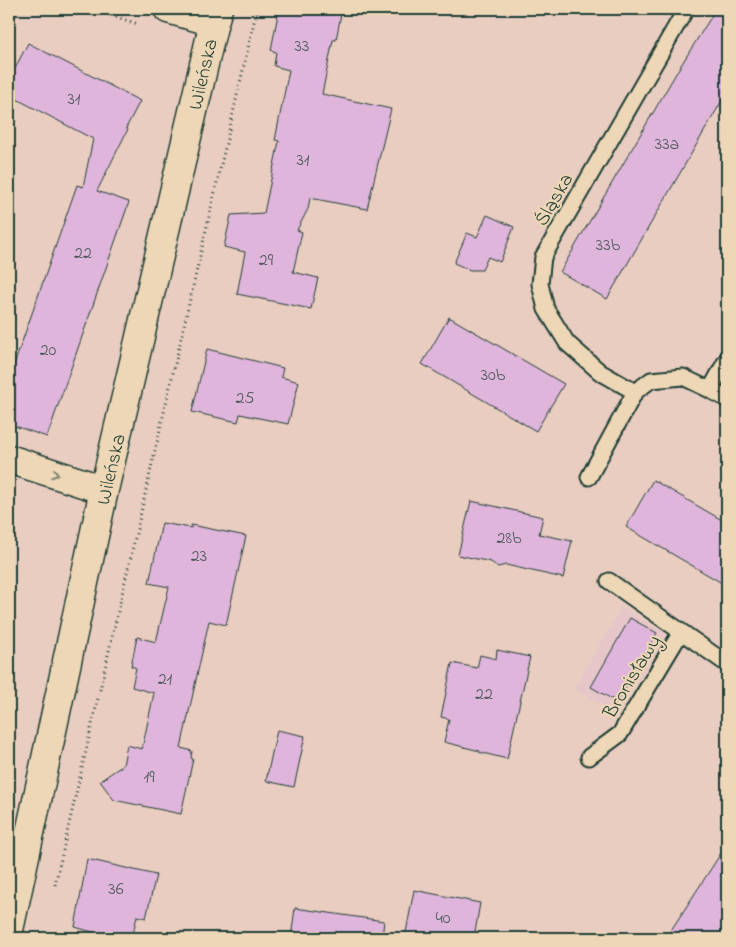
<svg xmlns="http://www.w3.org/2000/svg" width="736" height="947" font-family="'Indie Flower',sans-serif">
	<rect width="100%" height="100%" fill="#e9cdc1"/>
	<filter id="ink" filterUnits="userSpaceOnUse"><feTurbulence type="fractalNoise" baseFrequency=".02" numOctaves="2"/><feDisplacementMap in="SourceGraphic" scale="10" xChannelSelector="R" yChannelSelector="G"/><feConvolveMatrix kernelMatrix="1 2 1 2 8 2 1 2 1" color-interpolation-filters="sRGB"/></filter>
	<g filter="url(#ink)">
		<!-- built -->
		<path fill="#e6c6c9" d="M 621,608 L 665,633 L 618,714 L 574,689 Z"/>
		<!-- building -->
		<path fill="#dfb5dc" stroke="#1f3d34" d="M 279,9 L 342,9 L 336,40 L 333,40 L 322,94 L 391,109 L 367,209 L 310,198 L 308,209 L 297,230 L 302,232 L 293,272 L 318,278 L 311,309 L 237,294 L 245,252 L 224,247 L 231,215 L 264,213 L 279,141 L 275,140 L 289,70 L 274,66 L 276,52 L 271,50 Z
			M 716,9 L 727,9 L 727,92 L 607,299 L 560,272 L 678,70 Z
			M 28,43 L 140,101 L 126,128 L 128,129 L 97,191 L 129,202 L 47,437 L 9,424 L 9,379 L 77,185 L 83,187 L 93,139 L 9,95 L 9,80 Z
			M 487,215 L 514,227 L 500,262 L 488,257 L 482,270 L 470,270 L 454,263 L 467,233 L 477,237 Z
			M 449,317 L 564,384 L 536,431 L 422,364 Z
			M 207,349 L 283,368 L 281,377 L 299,382 L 288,424 L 240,414 L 238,422 L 192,412 Z
			M 653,480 L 727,523 L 727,586 L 626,527 Z
			M 471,501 L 543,517 L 539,534 L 572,541 L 563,578 L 506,565 L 498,567 L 491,562 L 458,555 Z
			M 162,523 L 191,528 L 191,525 L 246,536 L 226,625 L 209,621 L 181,748 L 192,751 L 191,758 L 193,759 L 181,814 L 114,800 L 100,781 L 123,765 L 127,745 L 142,749 L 154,693 L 132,687 L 136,668 L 131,666 L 137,637 L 156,642 L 169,587 L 149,583 Z
			M 630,618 L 657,633 L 617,702 L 591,687 Z
			M 497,650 L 530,657 L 507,759 L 479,752 L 480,751 L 444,742 L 449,719 L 441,717 L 452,663 L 477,668 L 480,655 L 496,659 Z
			M 277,730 L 305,736 L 294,787 L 266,781 Z
			M 727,844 L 727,938 L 666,938 Z
			M 87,859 L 156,875 L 146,918 L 137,916 L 132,938 L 113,938 L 75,927 Z
			M 414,890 L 480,903 L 474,938 L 405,938 Z
			M 295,908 L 384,921 L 382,938 L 291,938 Z"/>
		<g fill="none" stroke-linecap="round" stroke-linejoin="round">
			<!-- lane casing -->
			<g stroke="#1f3d34" stroke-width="19">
				<path id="lane" d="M 727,359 L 710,390 L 727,399
					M 635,392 L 600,372 L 567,343 L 546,309 L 540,284 L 543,257 L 686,9
					M 589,477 L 635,392 L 651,380 L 683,377 L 710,390
					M 609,581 L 727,664
					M 589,757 L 620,734 L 681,632"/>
			</g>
			<!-- street casing -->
			<g stroke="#1f3d34" stroke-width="31">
				<path id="street" d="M 168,9 L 214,22
					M 9,459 L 104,490
					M 9,930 L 104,490 L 214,22 L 218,9"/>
			</g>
			<!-- path -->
			<path stroke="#1f3d34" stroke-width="3" stroke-dasharray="1 4" stroke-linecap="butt" d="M 92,9 L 138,24
				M 55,885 L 257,9"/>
			<!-- lane -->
			<use href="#lane" stroke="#edd7b6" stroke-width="15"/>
			<!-- street -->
			<use href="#street" stroke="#edd7b6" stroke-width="28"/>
		</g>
		<!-- one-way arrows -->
		<defs><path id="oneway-chevron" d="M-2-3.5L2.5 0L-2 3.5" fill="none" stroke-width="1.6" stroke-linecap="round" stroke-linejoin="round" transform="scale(1.25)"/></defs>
		<use stroke="#7c826e" href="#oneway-chevron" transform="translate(55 474) rotate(18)"/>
	</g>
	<g text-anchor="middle" stroke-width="4" stroke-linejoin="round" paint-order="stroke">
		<!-- number labels -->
		<g font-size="18" fill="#4f5b5e">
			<text x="302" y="51">33</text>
			<text x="74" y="104">31</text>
			<text x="667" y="149">33a</text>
			<text x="303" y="165">31</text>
			<text x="608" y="250">33b</text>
			<text x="83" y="258">22</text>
			<text x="266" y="265">29</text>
			<text x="48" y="355">20</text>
			<text x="493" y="380">30b</text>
			<text x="245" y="403">25</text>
			<text x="509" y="543">28b</text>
			<text x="199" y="561">23</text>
			<text x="165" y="684">21</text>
			<text x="484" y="699">22</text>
			<text x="149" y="782">19</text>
			<text x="116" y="894">36</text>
			<text x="443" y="923">40</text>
		</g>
		<!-- street labels -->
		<g font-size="20" fill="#1f3d34" stroke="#edd7b6">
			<text transform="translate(202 74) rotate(-77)" y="7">Wileńska</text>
			<text transform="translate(553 199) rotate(-60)" y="7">Śląska</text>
			<text transform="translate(110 469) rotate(-77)" y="7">Wileńska</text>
			<text transform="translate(631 676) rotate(-59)" y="7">Bronisławy</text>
		</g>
	</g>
	<!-- margin -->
	<rect width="736" height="947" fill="none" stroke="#edd7b6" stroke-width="30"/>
	<rect x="15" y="15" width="706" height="917" fill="none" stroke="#1f3d34" stroke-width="2" filter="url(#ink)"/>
</svg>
